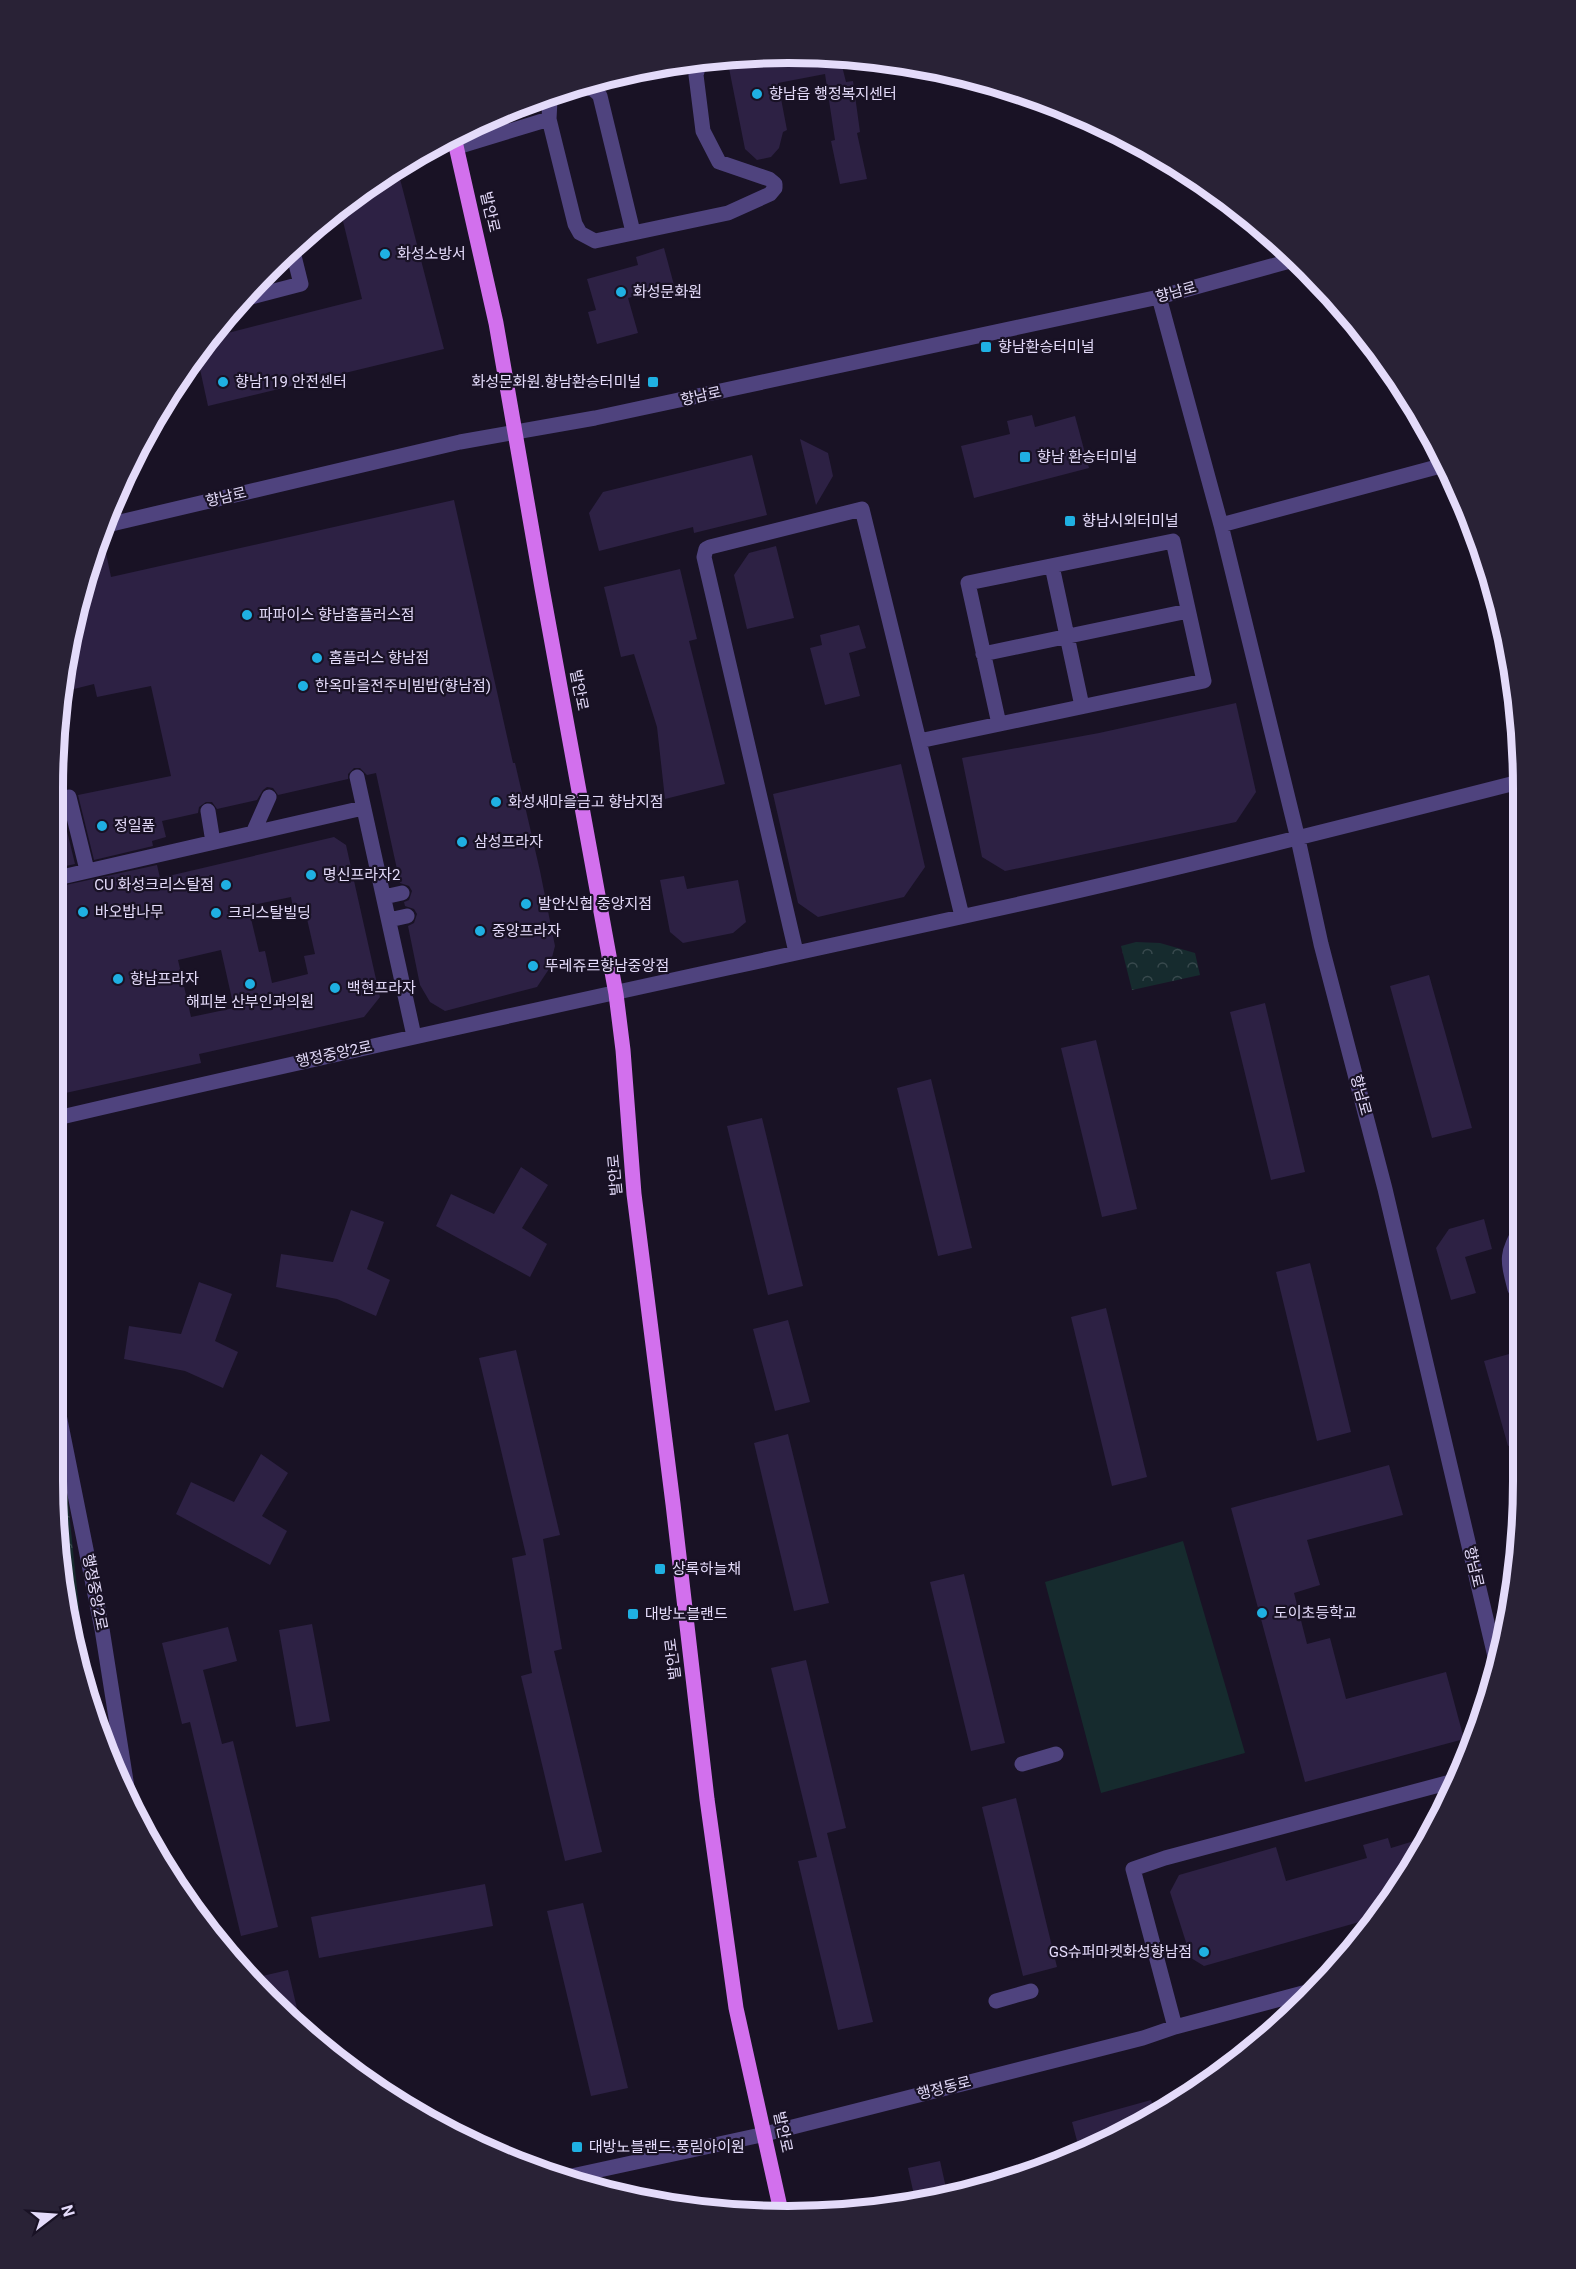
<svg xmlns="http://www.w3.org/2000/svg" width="1576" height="2269" font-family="Roboto,'Noto Sans KR',sans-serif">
	<defs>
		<pattern id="forest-crowns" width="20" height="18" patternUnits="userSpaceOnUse" patternTransform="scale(1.5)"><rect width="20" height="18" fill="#162b2e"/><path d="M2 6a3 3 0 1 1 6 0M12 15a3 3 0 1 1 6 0" fill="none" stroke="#38494d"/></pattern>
	</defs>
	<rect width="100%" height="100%" fill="#191225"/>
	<!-- forest -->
	<path fill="url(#forest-crowns)" d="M 1136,942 L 1160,943 L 1195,953 L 1200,975 L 1132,990 L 1121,946 Z
		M 53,1385 L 59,1415 L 89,1705 L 78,1672 L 53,1481 Z"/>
	<!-- garden -->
	<path fill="#162b2e" d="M 1183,1541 L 1245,1753 L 1101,1793 L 1045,1582 Z"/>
	<!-- building -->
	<path fill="#2d2144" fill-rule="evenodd" d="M 788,52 L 840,58 L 846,82 L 853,81 L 860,132 L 857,133 L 867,179 L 840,184 L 831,141 L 835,140 L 825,74 L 778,83 L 787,130 L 783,132 L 779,148 L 771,157 L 757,160 L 745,149 L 727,58 Z
		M 399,175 L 444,349 L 208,406 L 198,360 L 216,336 L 362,299 L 340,209 L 373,182 Z
		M 664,248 L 674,285 L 628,298 L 638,333 L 597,344 L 588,312 L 596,310 L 587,279 L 638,265 L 636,257 Z
		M 1032,415 L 1035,427 L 1075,416 L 1089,468 L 974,498 L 961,446 L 1010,434 L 1007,421 Z
		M 800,439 L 828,453 L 833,476 L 816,505 Z
		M 752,455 L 767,515 L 694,533 L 693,527 L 599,551 L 589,513 L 603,492 Z
		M 454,500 L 513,763 L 515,763 L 540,871 L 555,946 L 549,969 L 537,987 L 445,1011 L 430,1002 L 420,985 L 408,926 L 414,923 L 417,914 L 414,909 L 405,906 L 404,902 L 409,900 L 412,891 L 409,886 L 400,883 L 376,773 L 367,775 L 360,768 L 354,768 L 348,774 L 348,779 L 278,795 L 273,788 L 267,787 L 263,790 L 257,800 L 217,809 L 212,802 L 206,802 L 199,807 L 198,813 L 162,821 L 166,837 L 152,841 L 153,846 L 94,860 L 78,795 L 171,776 L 151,686 L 97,697 L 94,684 L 62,692 L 67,645 L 90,557 L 106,553 L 111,577 Z
		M 776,546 L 794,618 L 747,629 L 734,575 L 749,553 Z
		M 680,569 L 697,639 L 689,641 L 725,784 L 665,799 L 657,727 L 634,654 L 621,657 L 604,587 Z
		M 859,625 L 866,648 L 849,653 L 860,696 L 825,705 L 810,648 L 822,645 L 820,635 Z
		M 1236,703 L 1256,792 L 1236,822 L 1005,871 L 982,857 L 962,758 L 1099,733 Z
		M 901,764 L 925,867 L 904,897 L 818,917 L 798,903 L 773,794 Z
		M 59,798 L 75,864 L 52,869 L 52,800 Z
		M 334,837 L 346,845 L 380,997 L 364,1017 L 199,1054 L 201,1063 L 52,1096 L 52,888 L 157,865 L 160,878 ZM 291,897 L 294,913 L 305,910 L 315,954 L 304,956 L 308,974 L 272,983 L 265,951 L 259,952 L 248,906 ZM 221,950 L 234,1008 L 191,1017 L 178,960 Z
		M 684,876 L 687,889 L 738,880 L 746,922 L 733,933 L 683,943 L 670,932 L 660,880 Z
		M 1429,975 L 1472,1128 L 1432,1138 L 1390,986 Z
		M 1265,1003 L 1305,1172 L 1271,1180 L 1230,1012 Z
		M 1096,1040 L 1137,1209 L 1102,1217 L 1061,1048 Z
		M 931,1079 L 972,1248 L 938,1256 L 897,1088 Z
		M 762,1118 L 803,1286 L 768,1295 L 727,1126 Z
		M 521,1167 L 548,1185 L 522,1228 L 547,1244 L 530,1277 L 436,1226 L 451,1194 L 494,1214 Z
		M 351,1210 L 384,1222 L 367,1269 L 390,1280 L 376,1316 L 337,1299 L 276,1287 L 281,1254 L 333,1262 Z
		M 1484,1219 L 1492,1249 L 1465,1257 L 1476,1293 L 1451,1300 L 1436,1248 L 1449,1229 Z
		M 1310,1263 L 1351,1432 L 1317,1441 L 1276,1272 Z
		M 199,1282 L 232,1294 L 215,1341 L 238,1352 L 223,1388 L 185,1371 L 124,1359 L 129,1326 L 181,1334 Z
		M 1106,1308 L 1147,1477 L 1112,1486 L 1071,1317 Z
		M 788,1320 L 810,1402 L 775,1411 L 753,1329 Z
		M 516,1350 L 560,1535 L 543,1539 L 562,1649 L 554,1651 L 602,1852 L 565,1861 L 521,1676 L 532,1673 L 512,1558 L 526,1555 L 479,1358 Z
		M 1520,1351 L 1524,1366 L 1524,1442 L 1508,1446 L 1484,1361 Z
		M 788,1434 L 829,1603 L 794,1611 L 754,1443 Z
		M 261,1454 L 288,1473 L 262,1516 L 287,1531 L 270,1565 L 176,1514 L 191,1482 L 234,1502 Z
		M 1389,1465 L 1403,1515 L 1307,1540 L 1320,1585 L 1294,1593 L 1307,1644 L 1330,1638 L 1346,1699 L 1446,1672 L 1464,1739 L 1305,1782 L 1231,1508 Z
		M 964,1574 L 1005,1743 L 971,1751 L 930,1582 Z
		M 312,1624 L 330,1721 L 296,1727 L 279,1630 Z
		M 228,1627 L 237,1661 L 203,1670 L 222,1744 L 233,1741 L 278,1927 L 241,1936 L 190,1722 L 182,1724 L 162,1643 Z
		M 806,1660 L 846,1828 L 827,1833 L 873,2022 L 838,2030 L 798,1861 L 817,1857 L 771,1668 Z
		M 1016,1798 L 1057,1967 L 1023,1976 L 982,1807 Z
		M 1427,1837 L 1399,1890 L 1377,1917 L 1204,1966 L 1191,1958 L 1170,1892 L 1179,1875 L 1276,1847 L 1286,1881 L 1367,1858 L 1363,1845 L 1388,1838 L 1391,1848 Z
		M 485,1884 L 493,1926 L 319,1958 L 311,1917 Z
		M 583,1903 L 628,2088 L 591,2096 L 547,1911 Z
		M 288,1970 L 303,2034 L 254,1978 Z
		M 1151,2100 L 1156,2116 L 1114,2140 L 1080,2152 L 1072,2122 Z
		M 940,2161 L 948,2197 L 931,2202 L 916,2204 L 908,2168 Z"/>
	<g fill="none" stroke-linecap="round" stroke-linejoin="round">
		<!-- minor -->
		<path stroke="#4f437e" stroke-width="15" d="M 562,92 C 577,88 590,82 600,96 L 633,232
			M 549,119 L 550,100 L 559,93
			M 457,147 L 549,119 L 575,224 L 580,233 L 595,241 L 728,213 L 770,194 L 775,188 L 775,184 L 769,179 L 719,162 L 703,131 L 696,75 L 700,61
			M 1159,297 L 1221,525 L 1298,839 L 1321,944 L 1385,1189 L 1497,1665
			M 244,299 L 301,284 L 292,248
			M 1221,525 L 1448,464
			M 103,526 L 460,442 L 595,418 L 1159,297 L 1297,259
			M 1052,566 L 1082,706
			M 983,654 L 1188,611
			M 919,741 C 1014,721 1109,701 1204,681 L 1173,541 L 968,583 L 999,724
			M 357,777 L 414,1036
			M 69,797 L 87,870
			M 208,811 L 213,842
			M 253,833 L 269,797
			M 53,879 L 363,808
			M 384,897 L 402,893
			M 389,920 L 407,916
			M 796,952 L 704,557 L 706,549 L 710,547 L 862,509 L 962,916
			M 53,1119 C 372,1044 694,976 1015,905 C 1185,867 1354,824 1523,781
			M 1515,1289 C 1506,1255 1507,1255 1523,1224
			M 53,1385 L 102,1629 L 129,1800
			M 1022,1764 L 1056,1754
			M 996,2001 L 1031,1991
			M 1175,2027 L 1133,1869 L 1165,1858 L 1458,1780
			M 567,2177 L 765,2134 L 1143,2038 L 1175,2027 L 1318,1989"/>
		<!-- major -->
		<path stroke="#d270ed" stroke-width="15" d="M 454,137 L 496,323 L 542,588 L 616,994 L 623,1050 L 634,1194 L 673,1504 L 707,1799 L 736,2008 L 782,2216"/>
	</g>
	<!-- markers -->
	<g fill="#1fb0e2" stroke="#191225" stroke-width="2">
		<circle cx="757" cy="94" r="6"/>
		<circle cx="385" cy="254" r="6"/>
		<circle cx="621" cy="292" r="6"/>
		<rect x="980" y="341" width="12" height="12" rx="3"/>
		<circle cx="223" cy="382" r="6"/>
		<rect x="647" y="376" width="12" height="12" rx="3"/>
		<rect x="1019" y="451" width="12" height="12" rx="3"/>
		<rect x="1064" y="515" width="12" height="12" rx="3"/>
		<circle cx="247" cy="615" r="6"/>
		<circle cx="317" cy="658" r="6"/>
		<circle cx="303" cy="686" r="6"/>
		<circle cx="496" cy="802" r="6"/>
		<circle cx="102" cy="826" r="6"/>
		<circle cx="462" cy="842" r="6"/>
		<circle cx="311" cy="875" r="6"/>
		<circle cx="226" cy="885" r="6"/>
		<circle cx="526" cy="904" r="6"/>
		<circle cx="83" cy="912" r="6"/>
		<circle cx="216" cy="913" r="6"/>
		<circle cx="480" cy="931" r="6"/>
		<circle cx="533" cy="966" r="6"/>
		<circle cx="118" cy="979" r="6"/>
		<circle cx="250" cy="984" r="6"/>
		<circle cx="335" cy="988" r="6"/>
		<rect x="654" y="1563" width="12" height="12" rx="3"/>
		<circle cx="1262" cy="1613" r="6"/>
		<rect x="627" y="1608" width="12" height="12" rx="3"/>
		<circle cx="1204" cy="1952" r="6"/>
		<rect x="571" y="2141" width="12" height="12" rx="3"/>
	</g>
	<g text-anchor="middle" stroke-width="4.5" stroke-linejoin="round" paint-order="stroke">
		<!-- poi labels -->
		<g font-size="15" fill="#e4dbfa" stroke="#191225" text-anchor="start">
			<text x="769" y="99">향남읍 행정복지센터</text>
			<text x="397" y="259">화성소방서</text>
			<text x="633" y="297">화성문화원</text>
			<text x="998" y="352">향남환승터미널</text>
			<text x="235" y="387">향남119 안전센터</text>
			<text x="641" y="387" text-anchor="end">화성문화원.향남환승터미널</text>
			<text x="1037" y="462">향남 환승터미널</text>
			<text x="1082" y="526">향남시외터미널</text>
			<text x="259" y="620">파파이스 향남홈플러스점</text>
			<text x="329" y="663">홈플러스 향남점</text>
			<text x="315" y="691">한옥마을전주비빔밥(향남점)</text>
			<text x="508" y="807">화성새마을금고 향남지점</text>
			<text x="114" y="831">정일품</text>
			<text x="474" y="847">삼성프라자</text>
			<text x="323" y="880">명신프라자2</text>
			<text x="214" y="890" text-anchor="end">CU 화성크리스탈점</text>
			<text x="538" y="909">발안신협 중앙지점</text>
			<text x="95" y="917">바오밥나무</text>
			<text x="228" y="918">크리스탈빌딩</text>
			<text x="492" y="936">중앙프라자</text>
			<text x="545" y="971">뚜레쥬르향남중앙점</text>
			<text x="130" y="984">향남프라자</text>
			<text x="347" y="993">백현프라자</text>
			<text x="250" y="1007" text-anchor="middle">해피본 산부인과의원</text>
			<text x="672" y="1574">상록하늘채</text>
			<text x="1274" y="1618">도이초등학교</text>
			<text x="645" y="1619">대방노블랜드</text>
			<text x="1192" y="1957" text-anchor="end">GS슈퍼마켓화성향남점</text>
			<text x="589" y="2152">대방노블랜드.풍림아이원</text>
		</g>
		<!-- street labels -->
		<g font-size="15" fill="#e4dbfa" stroke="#191225">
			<text transform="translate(490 212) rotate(77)" y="5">발안로</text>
			<text transform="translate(1176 292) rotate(-15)" y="5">향남로</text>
			<text transform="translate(701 396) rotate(-12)" y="5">향남로</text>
			<text transform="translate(226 497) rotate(-13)" y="5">향남로</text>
			<text transform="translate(579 690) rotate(79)" y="5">발안로</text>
			<text transform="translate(334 1054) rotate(-12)" y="5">행정중앙2로</text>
			<text transform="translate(1361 1095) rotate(75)" y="5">향남로</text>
			<text transform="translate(615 1175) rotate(-95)" y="5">발안로</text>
			<text transform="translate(1474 1567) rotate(77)" y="5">향남로</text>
			<text transform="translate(95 1592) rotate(79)" y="5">행정중앙2로</text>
			<text transform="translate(673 1659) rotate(-97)" y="5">발안로</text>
			<text transform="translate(944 2088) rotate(-14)" y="5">행정동로</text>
			<text transform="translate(783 2132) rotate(78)" y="5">발안로</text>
		</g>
	</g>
	<!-- crop -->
	<path d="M0 0H1576V2269H0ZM788 63H788A725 725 0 0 1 1513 788V1481A725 725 0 0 1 788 2206H788A725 725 0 0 1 63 1481V788A725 725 0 0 1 788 63Z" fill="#292236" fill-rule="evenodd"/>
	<path fill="none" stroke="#e4dbfa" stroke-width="8" d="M788 63H788A725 725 0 0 1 1513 788V1481A725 725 0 0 1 788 2206H788A725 725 0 0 1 63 1481V788A725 725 0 0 1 788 63Z"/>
	<!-- north arrow -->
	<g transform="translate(54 2215) rotate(73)" stroke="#191225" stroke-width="4.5" paint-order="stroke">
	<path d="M0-4.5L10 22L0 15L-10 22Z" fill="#e4dbfa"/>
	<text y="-9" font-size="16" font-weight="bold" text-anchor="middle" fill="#e4dbfa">N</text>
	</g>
</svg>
